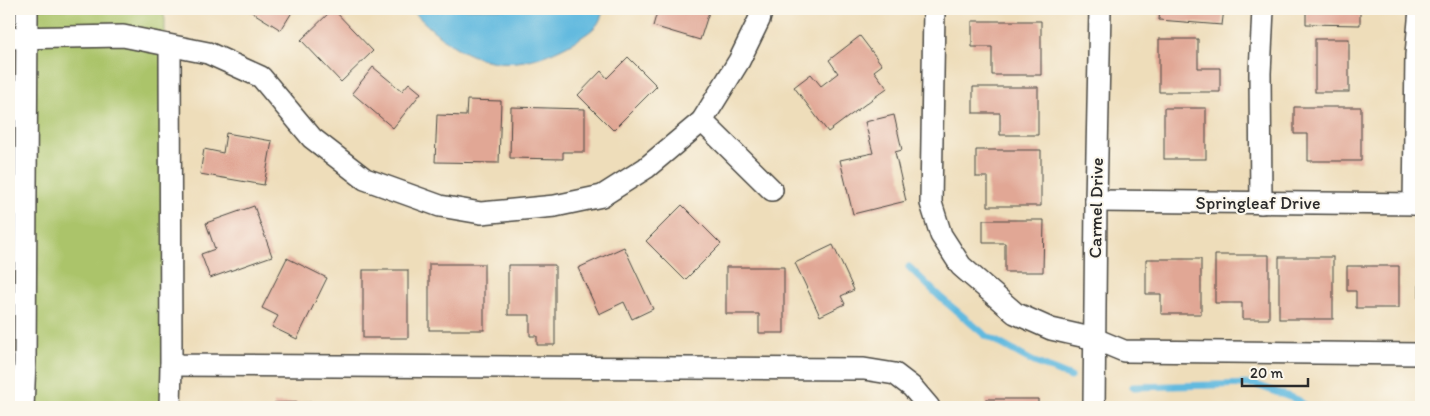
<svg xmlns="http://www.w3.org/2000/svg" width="1430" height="416" viewBox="0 0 1430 416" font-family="Itim,sans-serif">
  <rect width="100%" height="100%" fill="#fbf7ec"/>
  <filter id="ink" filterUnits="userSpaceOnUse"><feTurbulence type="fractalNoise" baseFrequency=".02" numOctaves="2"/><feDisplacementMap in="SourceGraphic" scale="10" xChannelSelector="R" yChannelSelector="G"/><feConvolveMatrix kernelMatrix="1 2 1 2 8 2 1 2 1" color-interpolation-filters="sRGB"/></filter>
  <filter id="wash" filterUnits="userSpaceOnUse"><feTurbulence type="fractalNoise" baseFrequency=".0096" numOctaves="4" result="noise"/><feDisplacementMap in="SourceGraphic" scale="20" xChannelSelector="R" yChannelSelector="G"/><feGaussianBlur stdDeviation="1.12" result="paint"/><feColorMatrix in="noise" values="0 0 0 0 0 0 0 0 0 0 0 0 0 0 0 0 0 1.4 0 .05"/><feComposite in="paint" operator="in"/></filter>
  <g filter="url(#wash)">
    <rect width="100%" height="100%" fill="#eeddba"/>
    <path fill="#abc46a" stroke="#6b784a" d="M35,9H162L165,19V407H32Z"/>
    <path fill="#62badf" stroke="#467285" d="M411,9H604C602,14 600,22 596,26C590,33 569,45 560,49C498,79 455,56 411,9Z"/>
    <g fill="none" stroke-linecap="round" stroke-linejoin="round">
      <g stroke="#62badf" stroke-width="7">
        <path d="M909,267L941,298L985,335L1032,361L1071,377"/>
        <path d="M1133,387L1254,384L1298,400L1306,407"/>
      </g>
    </g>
    <g id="blocks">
      <g fill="#e1a795">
        <path d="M247,9H294L281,30Z"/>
        <path d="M333,9L373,51L341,82L301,40Z"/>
        <path d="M658,9H710L700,40L653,26Z"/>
        <path d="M1160,9H1224L1222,25L1159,20Z"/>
        <path d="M1306,9H1360V25L1306,24Z"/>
        <path d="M972,21H1041V75H992V47H972Z"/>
        <path d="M860,36L882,65L874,71L887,88L828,132L794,87L811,74L821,86L838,73L829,60Z"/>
        <path d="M1159,39H1198V68H1220V92H1159Z"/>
        <rect x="1315" y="39" width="34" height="53"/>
        <path d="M628,57L657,86L613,130L578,95L601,71L607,78Z"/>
        <path d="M373,67L402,91L409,83L421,93L393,128L352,93Z"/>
        <path d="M973,87H1038V135H1000V113H973Z"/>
        <path d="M467,100L501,101L499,163L435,162L437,115L466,116Z"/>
        <path d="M511,107L585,109V152H563V159L510,158Z"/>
        <path d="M1294,107H1361V161H1308V134H1294Z"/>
        <rect x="1164" y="108" width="42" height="51"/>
        <path d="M894,115L902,150L895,152L906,201L853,214L840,160L873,153L865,122Z"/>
        <rect x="9" y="128" width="3" height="23"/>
        <path d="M226,133L272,141L264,185L200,174L204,149L223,153Z"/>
        <path d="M976,150H1041V206H988V177H976Z"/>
        <path d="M682,205L721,244L685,280L646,241Z"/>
        <path d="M254,206L272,256L210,278L201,254L215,249L206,223Z"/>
        <path d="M983,220H1044L1043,272H1005V243H983Z"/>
        <path d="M833,245L854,290L841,296L845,304L820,316L795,263Z"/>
        <path d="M624,247L653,309L632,319L624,302L599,314L578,268Z"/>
        <path d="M1215,255H1269V319H1242V303H1215Z"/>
        <rect x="1279" y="257" width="54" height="62"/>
        <path d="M287,258L327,278L297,339L272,327L278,316L262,308Z"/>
        <path d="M1146,259H1201V314H1161V294H1146Z"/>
        <rect x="1419" y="261" width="2" height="38"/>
        <rect x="429" y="264" width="55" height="66"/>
        <path d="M508,265H555V345H537V336H530V315H508Z"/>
        <path d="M1347,266H1399V308H1356V291H1347Z"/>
        <path d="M726,267H784V333H759V314H726Z"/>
        <rect x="363" y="270" width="45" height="68"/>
        <rect x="986" y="399" width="52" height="8"/>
        <path d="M327,402L328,407H274V403Z"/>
      </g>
    </g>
  </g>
  <g filter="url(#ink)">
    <use href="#blocks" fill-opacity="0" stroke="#484640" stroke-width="1"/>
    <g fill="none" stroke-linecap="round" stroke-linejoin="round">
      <defs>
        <g id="minor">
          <path d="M934,9L931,203L941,235L961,266L1015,313L1051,329L1095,339L1124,351L1421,354"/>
          <path d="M9,38L123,36L208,53L261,77L312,138L365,179L440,206L481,213L555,206L602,196L646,168L702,121L739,61L759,20L762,9"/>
          <path d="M170,46L171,365L864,369L895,374L912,387L929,407"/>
          <path d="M702,121L772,190"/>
          <path d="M1096,201L1421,204"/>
          <path d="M1261,203L1260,73L1263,9"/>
          <path d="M1414,204L1416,55L1420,9"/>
          <path d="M23,407L25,362L27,9"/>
          <path d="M170,407L171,365"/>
          <path d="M1094,407L1096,201L1100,9"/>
        </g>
      </defs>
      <use href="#minor" stroke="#484640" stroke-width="24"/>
      <use href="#minor" stroke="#fff" stroke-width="21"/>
    </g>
  </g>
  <g text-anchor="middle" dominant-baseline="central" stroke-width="4" stroke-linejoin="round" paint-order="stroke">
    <g font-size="18" fill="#2b2b2b" stroke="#fbf7ec">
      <text x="1258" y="203">Springleaf Drive</text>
      <text transform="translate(1096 208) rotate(-89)">Carmel Drive</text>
    </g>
  </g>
  <rect width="1430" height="416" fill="none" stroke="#fbf7ec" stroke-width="30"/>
  <path d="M1242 378v8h66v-8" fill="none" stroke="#2b2b2b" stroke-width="2.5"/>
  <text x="1250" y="378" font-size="15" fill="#2b2b2b" stroke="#fbf7ec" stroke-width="4" paint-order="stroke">20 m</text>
</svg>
